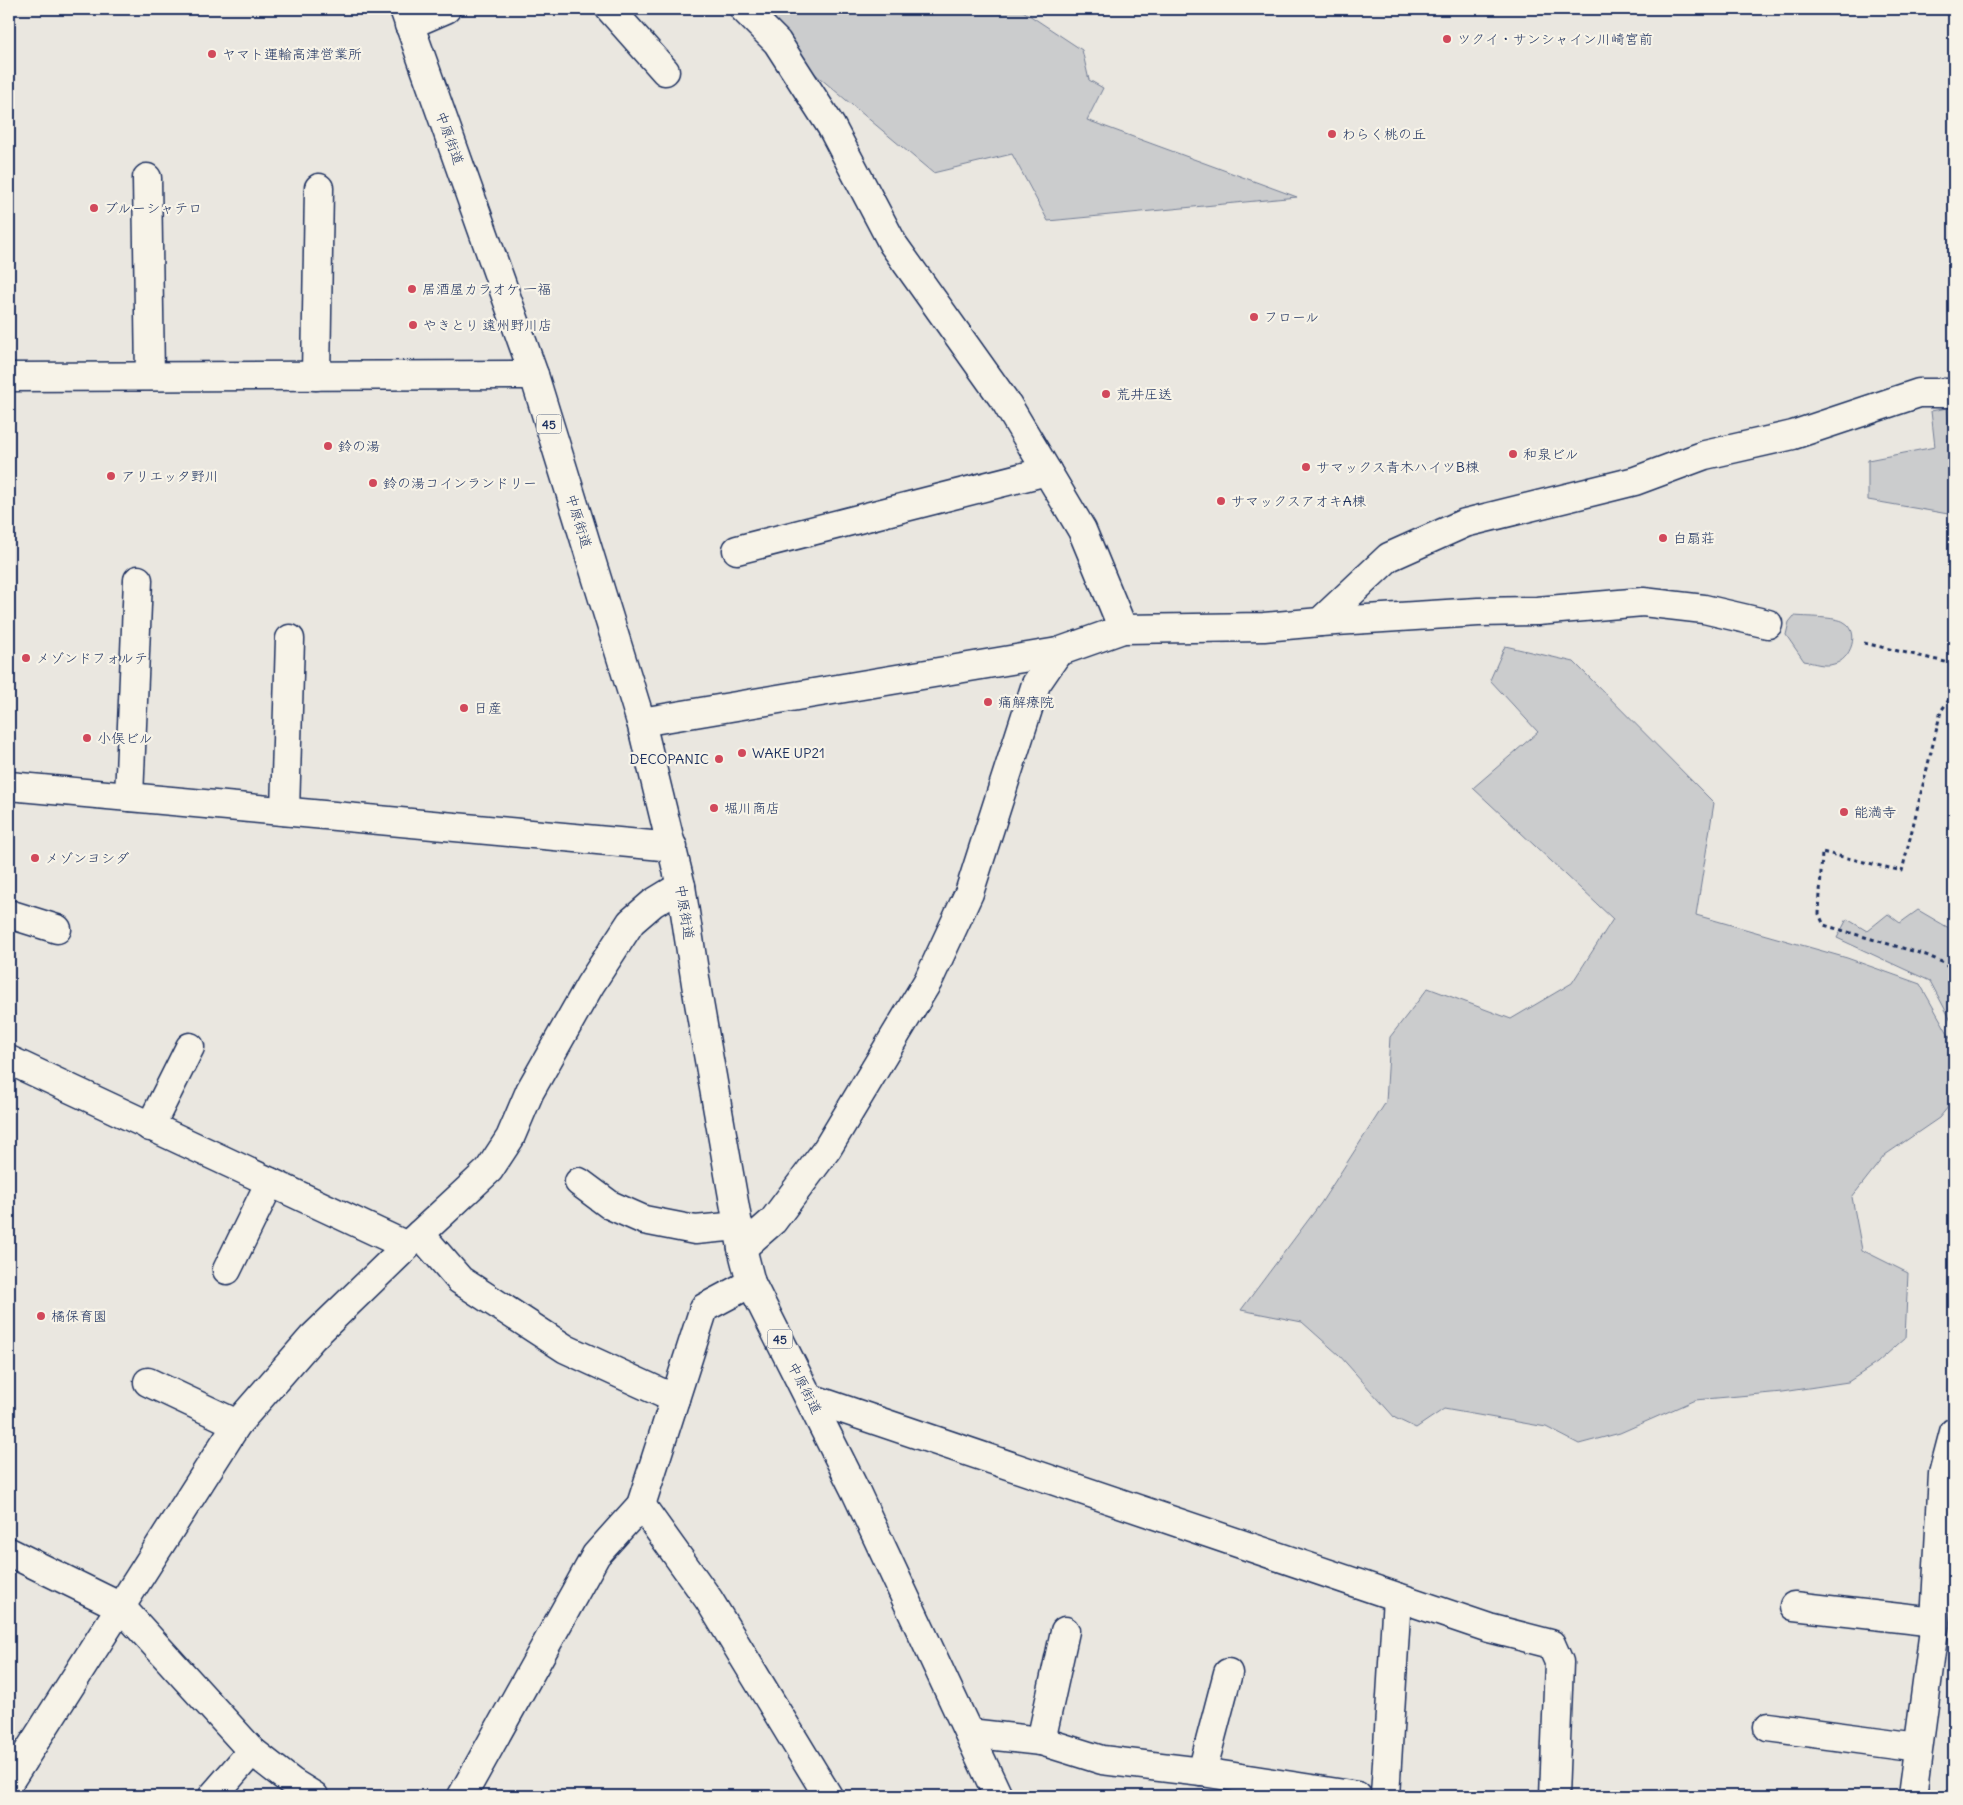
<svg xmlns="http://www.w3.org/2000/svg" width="1963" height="1805" viewBox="0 0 1963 1805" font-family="Delius,'Klee One',sans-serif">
  <rect width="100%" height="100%" fill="#eae7e0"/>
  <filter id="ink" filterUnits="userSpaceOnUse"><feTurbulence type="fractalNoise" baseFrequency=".02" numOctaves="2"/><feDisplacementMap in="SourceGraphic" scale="10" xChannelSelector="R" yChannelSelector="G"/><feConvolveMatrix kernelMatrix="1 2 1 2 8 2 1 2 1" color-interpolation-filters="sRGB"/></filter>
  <g filter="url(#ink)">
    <g fill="#cbcccd" stroke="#737e96">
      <path d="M752,9H1020L1082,50L1089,80L1103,88L1087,120L1297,197L1048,221L1012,154L933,173L814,73Z"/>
      <path d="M1947,408L1954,466V515L1868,500V460L1935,447L1931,411Z"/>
      <path d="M1794,616C1805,617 1837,617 1844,622C1861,631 1851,660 1834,664C1824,667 1814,663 1804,661L1786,635L1789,622Z"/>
      <path d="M1505,646L1574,662L1714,803L1696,915L1847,958L1920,984L1954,1044V1100L1939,1118L1885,1155L1852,1197L1862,1250L1908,1273L1905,1338L1877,1363L1848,1382L1782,1392L1695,1400L1620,1433L1579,1444L1546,1427L1444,1409L1416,1428L1395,1418L1339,1355L1302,1322L1241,1310L1321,1203L1386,1102L1390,1037L1428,988L1511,1019L1572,983L1613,919L1473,788L1538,732L1490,680Z"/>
      <path d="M1918,910L1954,931V1026L1930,981L1837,938L1847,919L1867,931L1888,914L1900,923Z"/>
    </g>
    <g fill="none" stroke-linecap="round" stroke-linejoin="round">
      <defs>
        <g id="minor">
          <path d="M610,9L665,71"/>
          <path d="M744,9L777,42L831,126L893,244L1007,404L1082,530L1123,629"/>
          <path d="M409,25L446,9"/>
          <path d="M147,178L150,376"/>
          <path d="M316,376L319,188"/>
          <path d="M9,377L534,375"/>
          <path d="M737,550L1047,471"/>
          <path d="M1320,622L1478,612L1537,611L1643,602L1704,609L1768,624"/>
          <path d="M641,722L1058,652L1123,629L1264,627L1320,622L1389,557L1465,523L1635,481L1705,455L1793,435L1919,393H1954"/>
          <path d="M9,786L673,847"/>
          <path d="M129,797L138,580"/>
          <path d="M285,811L290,639"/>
          <path d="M9,914L57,929"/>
          <path d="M9,1060L407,1246"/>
          <path d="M150,1127L190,1047"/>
          <path d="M579,1182L610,1205L644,1220L695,1230L739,1226"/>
          <path d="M420,1234L460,1280L566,1349L675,1399"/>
          <path d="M742,1248L773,1221L827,1149L928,981L969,893L1036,684L1058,652"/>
          <path d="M227,1270L270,1182"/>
          <path d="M148,1382L237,1424"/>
          <path d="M810,1398L1489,1628L1551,1644L1559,1662L1554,1796"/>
          <path d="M641,1505L709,1600L828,1796"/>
          <path d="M9,1552L121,1607L252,1751L293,1783L314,1796"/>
          <path d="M1794,1606L1935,1622"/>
          <path d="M1768,1727L1918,1747"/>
          <path d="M969,1733L1041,1741L1102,1760L1202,1772L1357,1796"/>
          <path d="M1041,1741L1065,1631"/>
          <path d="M1202,1772L1228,1673"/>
          <path d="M9,1782L237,1424L312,1338L407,1246L489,1170L510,1138L530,1091L590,985L631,922L653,903L681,886"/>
          <path d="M213,1796L252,1751"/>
          <path d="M462,1796L596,1555L641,1505L704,1308L751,1283"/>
          <path d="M1385,1796L1397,1597"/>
          <path d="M1912,1796L1935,1622L1943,1474L1954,1432"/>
        </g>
        <path id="major" d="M404,9L534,375L641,722L681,886L698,997L742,1248L751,1283L856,1492L998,1796"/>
      </defs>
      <use href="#minor" stroke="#1b2f5e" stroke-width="31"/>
      <use href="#major" stroke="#1b2f5e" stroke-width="31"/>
      <g stroke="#1b2f5e" stroke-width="3" stroke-dasharray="4 4" stroke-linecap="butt">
        <path d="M1864,643L1954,664"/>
        <path d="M1954,693L1941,711L1902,871L1822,852L1819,914L1824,925L1926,955L1944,963L1954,973"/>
      </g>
      <use href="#minor" stroke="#f7f3e8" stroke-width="28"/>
      <use href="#major" stroke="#f7f3e8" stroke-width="28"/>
    </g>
  </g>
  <g fill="#d1495b" stroke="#f7f3e8" stroke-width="2">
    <circle cx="1447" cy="39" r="5"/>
    <circle cx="212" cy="54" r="5"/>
    <circle cx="1332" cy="134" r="5"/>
    <circle cx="94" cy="208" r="5"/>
    <circle cx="412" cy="289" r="5"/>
    <circle cx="1254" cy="317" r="5"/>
    <circle cx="413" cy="325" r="5"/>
    <circle cx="1106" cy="394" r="5"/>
    <circle cx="328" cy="446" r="5"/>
    <circle cx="1513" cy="454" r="5"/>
    <circle cx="1306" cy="467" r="5"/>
    <circle cx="111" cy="476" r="5"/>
    <circle cx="373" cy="483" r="5"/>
    <circle cx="1221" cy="501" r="5"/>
    <circle cx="1663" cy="538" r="5"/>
    <circle cx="26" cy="658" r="5"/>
    <circle cx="988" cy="702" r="5"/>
    <circle cx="464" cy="708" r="5"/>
    <circle cx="87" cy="738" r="5"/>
    <circle cx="742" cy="753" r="5"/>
    <circle cx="719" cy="759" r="5"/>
    <circle cx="714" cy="808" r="5"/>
    <circle cx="1844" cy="812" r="5"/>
    <circle cx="35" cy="858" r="5"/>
    <circle cx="41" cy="1316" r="5"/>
  </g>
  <g text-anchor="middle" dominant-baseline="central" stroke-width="4.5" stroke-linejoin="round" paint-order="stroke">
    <g fill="#f7f3e8" stroke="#5d6a87" stroke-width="1">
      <rect x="536.5" y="414.5" width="25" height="19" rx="4"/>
      <rect x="767.5" y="1329.5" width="25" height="19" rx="4"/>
    </g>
    <g font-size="12" font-weight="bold" fill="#1b2f5e">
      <text x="549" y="424">45</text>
      <text x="780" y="1339">45</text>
    </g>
    <g font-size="14" fill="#1b2f5e" stroke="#f7f3e8" text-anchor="start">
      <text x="1457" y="39">ツクイ・サンシャイン川崎宮前</text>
      <text x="222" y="54">ヤマト運輸高津営業所</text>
      <text x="1342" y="134">わらく桃の丘</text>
      <text x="104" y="208">ブルーシャテロ</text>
      <text x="422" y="289">居酒屋カラオケ 一福</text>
      <text x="1264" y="317">フロール</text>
      <text x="423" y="325">やきとり 遠州野川店</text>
      <text x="1116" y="394">荒井圧送</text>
      <text x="338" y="446">鈴の湯</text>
      <text x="1523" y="454">和泉ビル</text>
      <text x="1316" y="467">サマックス青木ハイツB棟</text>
      <text x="121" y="476">アリエッタ野川</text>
      <text x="383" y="483">鈴の湯コインランドリー</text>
      <text x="1231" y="501">サマックスアオキA棟</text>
      <text x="1673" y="538">白扇荘</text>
      <text x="36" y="658">メゾンドフォルテ</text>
      <text x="998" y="702">痛解療院</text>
      <text x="474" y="708">日産</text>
      <text x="97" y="738">小俣ビル</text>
      <text x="752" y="753">WAKE UP21</text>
      <text x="709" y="759" text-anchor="end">DECOPANIC</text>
      <text x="724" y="808">堀川商店</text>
      <text x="1854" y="812">能満寺</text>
      <text x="45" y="858">メゾンヨシダ</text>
      <text x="51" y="1316">橘保育園</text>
    </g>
    <g font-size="14" fill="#1b2f5e" stroke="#f7f3e8">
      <text transform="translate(450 138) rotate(70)">中原街道</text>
      <text transform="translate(579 521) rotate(73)">中原街道</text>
      <text transform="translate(685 912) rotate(81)">中原街道</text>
      <text transform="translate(805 1388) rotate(63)">中原街道</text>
    </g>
  </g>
  <rect width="1963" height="1805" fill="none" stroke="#f7f3e8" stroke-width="30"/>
  <rect x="15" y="15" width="1933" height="1775" fill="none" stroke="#1b2f5e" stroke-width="2" filter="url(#ink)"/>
</svg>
